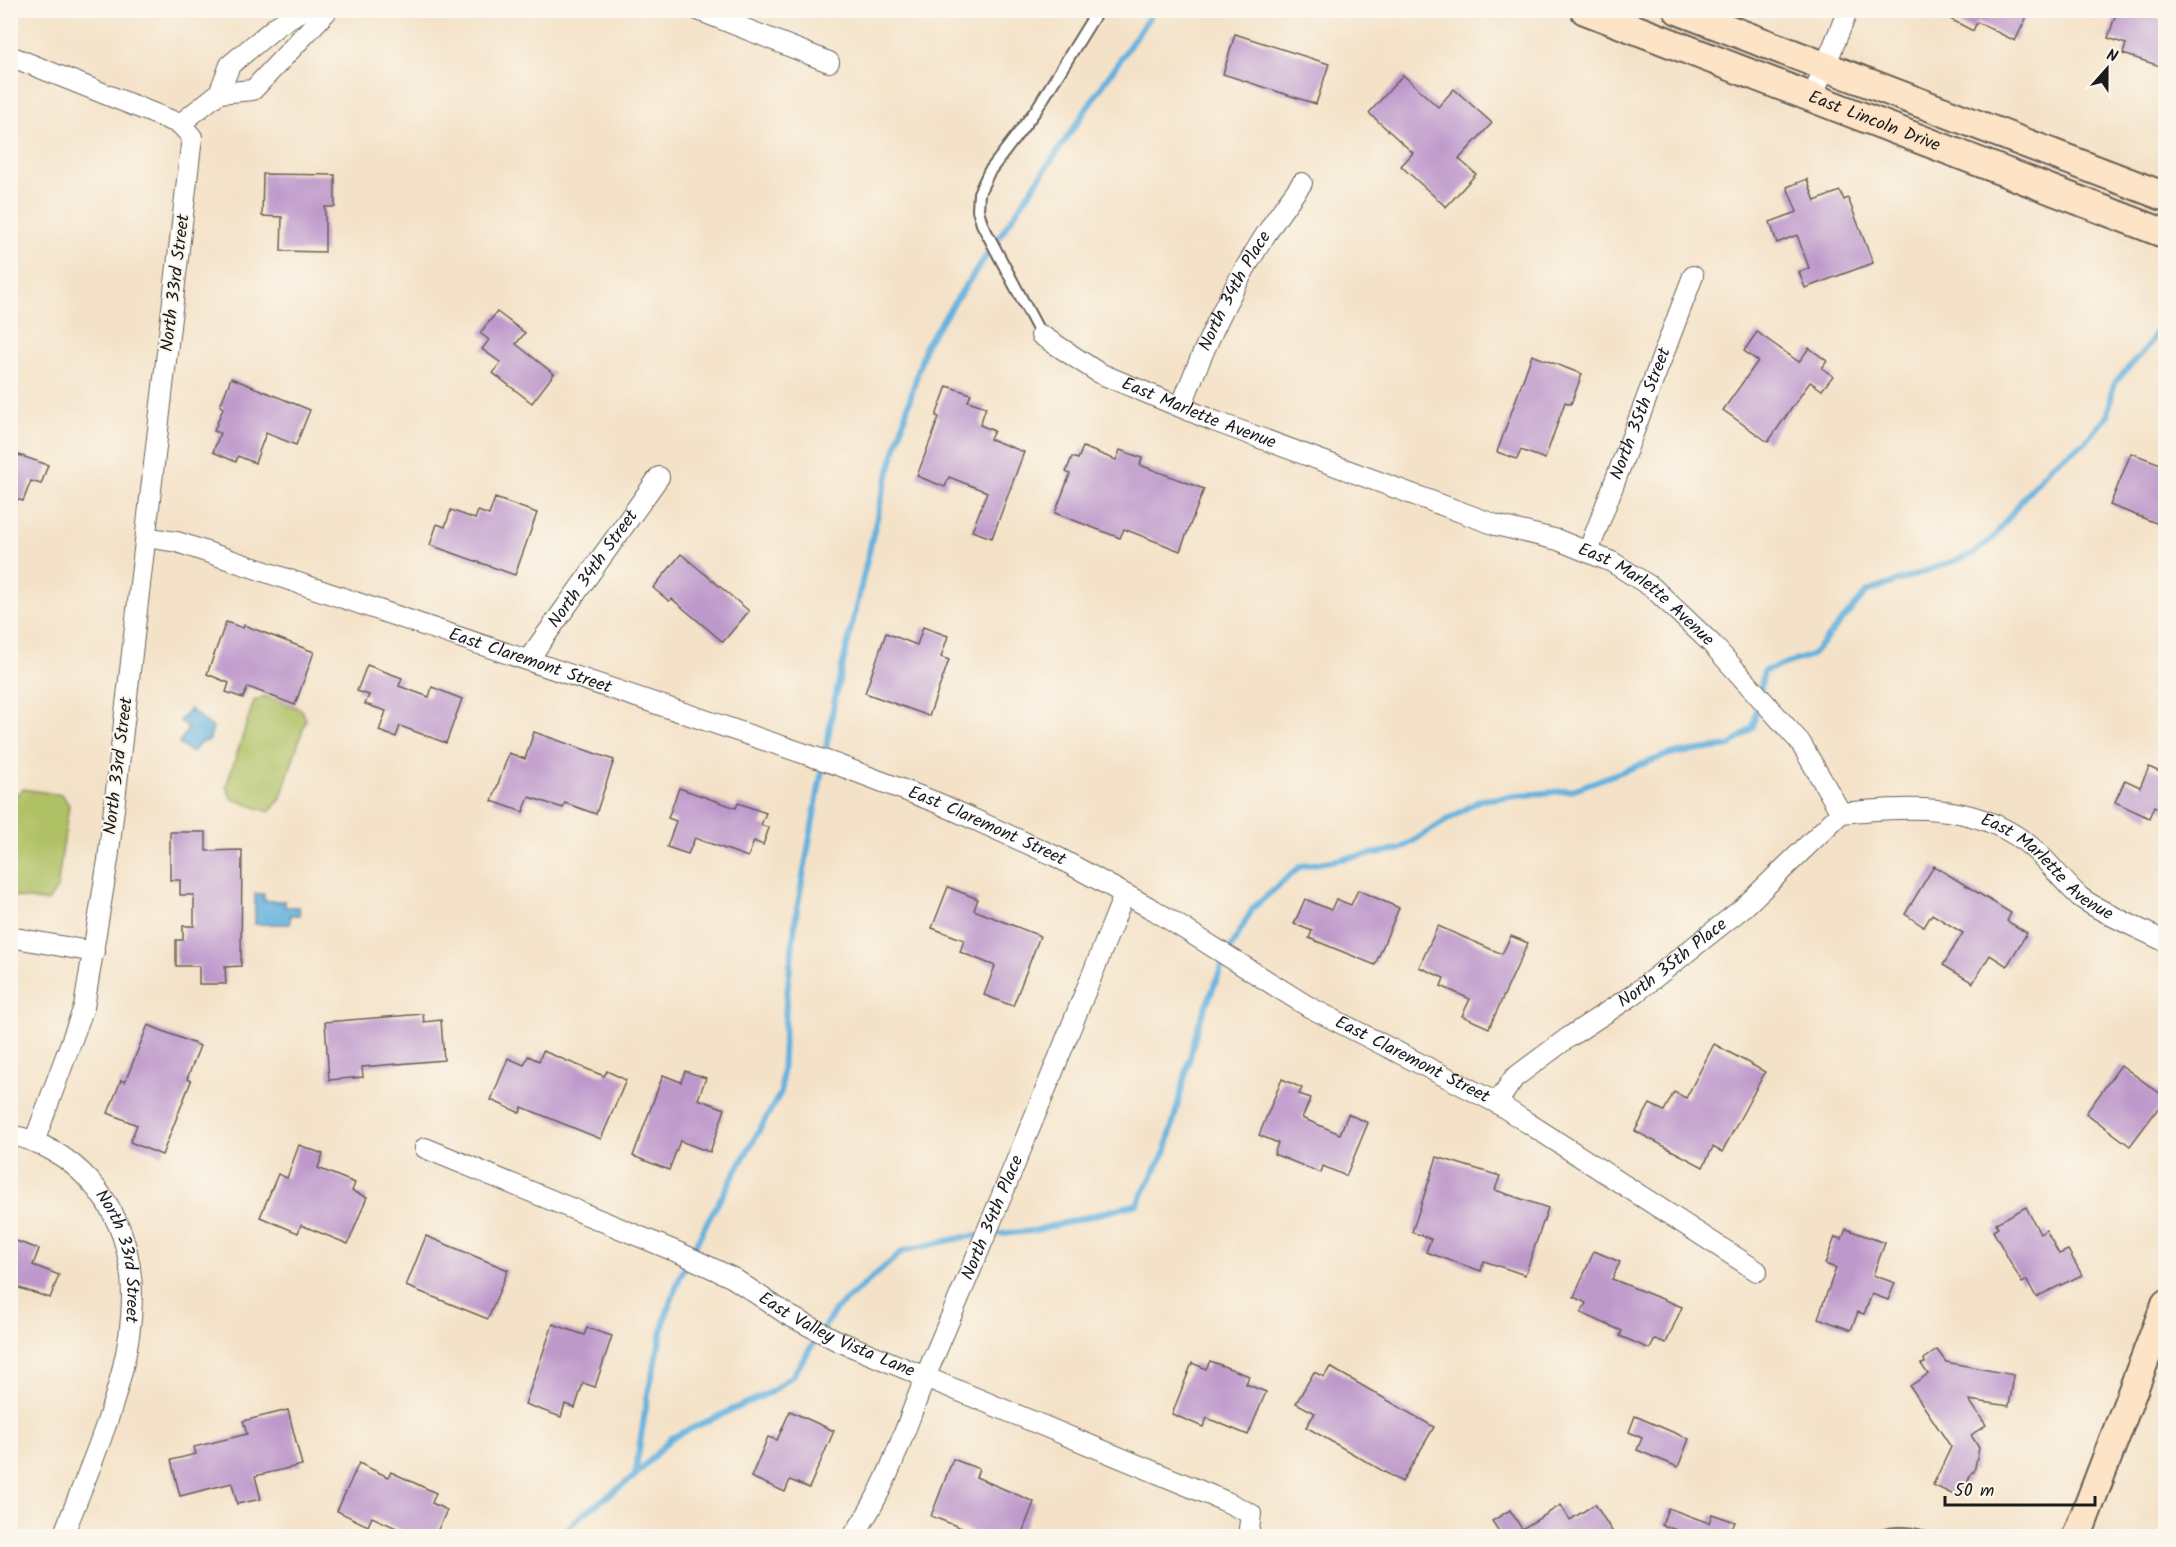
<svg xmlns="http://www.w3.org/2000/svg" width="2176" height="1547" viewBox="0 0 2176 1547" font-family="Kalam,sans-serif">
  <rect width="100%" height="100%" fill="#fbf7ec"/>
  <filter id="ink" filterUnits="userSpaceOnUse"><feTurbulence type="fractalNoise" baseFrequency=".0167" numOctaves="2"/><feDisplacementMap in="SourceGraphic" scale="12" xChannelSelector="R" yChannelSelector="G"/><feConvolveMatrix kernelMatrix="1 2 1 2 8 2 1 2 1" color-interpolation-filters="sRGB"/></filter>
  <filter id="wash" filterUnits="userSpaceOnUse"><feTurbulence type="fractalNoise" baseFrequency=".008" numOctaves="4" result="noise"/><feDisplacementMap in="SourceGraphic" scale="24" xChannelSelector="R" yChannelSelector="G"/><feGaussianBlur stdDeviation="1.35" result="paint"/><feColorMatrix in="noise" values="0 0 0 0 0 0 0 0 0 0 0 0 0 0 0 0 0 1.4 0 .05"/><feComposite in="paint" operator="in"/></filter>
  <g filter="url(#wash)">
    <rect width="100%" height="100%" fill="#f4e2c8"/>
    <g fill="#b0c165" stroke="#666e40" stroke-width="1.5">
      <path d="M264,696L301,709L306,719L280,800L269,812L232,799L226,787L254,701Z"/>
      <path d="M23,789L62,795L69,805L57,888L48,902L11,896L10,820L14,796Z"/>
    </g>
    <g fill="#63b1dd" stroke="#40667c" stroke-width="1.5">
      <path d="M190,709L213,728L209,741L201,742L192,753L179,744L188,728L179,721Z"/>
      <path d="M255,894H264V901H285V907H299L300,915H290V924H255Z"/>
    </g>
    <g fill="none" stroke-linecap="round" stroke-linejoin="round">
      <g stroke="#63b1dd" stroke-width="6">
        <path d="M1760,692L1764,671L1812,655L1867,592L1973,554L1993,538L2028,492L2053,464L2085,442L2108,415L2114,383L2147,348L2160,326L2166,310"/>
        <path d="M635,1476L647,1398L665,1318L679,1279L706,1224L781,1092L786,1002L796,915L835,698L882,496L926,344L1154,10"/>
        <path d="M560,1536L579,1517L635,1476L671,1438L773,1391L793,1375L836,1309L903,1251L965,1237L1033,1231L1137,1204L1166,1150L1198,1026L1226,956L1253,908L1301,866L1400,849L1480,800L1572,790L1670,754L1730,746L1753,727L1758,702"/>
      </g>
    </g>
    <g id="blocks">
      <g fill="#bd98cb">
        <path d="M1933,10H2030L2015,41L1977,22L1973,31Z"/>
        <path d="M2117,10H2146L2145,14L2166,21V68L2123,54L2126,44L2108,38Z"/>
        <path d="M1235,34L1329,64L1316,104L1223,74Z"/>
        <path d="M1403,75L1438,107L1454,89L1492,123L1459,159L1476,174L1446,207L1401,166L1413,153L1369,113Z"/>
        <path d="M263,174L335,175V207H325V252L281,251L282,217L262,216Z"/>
        <path d="M1807,179L1815,201L1840,191L1844,200L1848,198L1873,263L1805,288L1799,272L1809,268L1797,235L1777,243L1770,222L1797,212L1787,187Z"/>
        <path d="M497,312L525,333L516,344L554,374L532,403L493,373L501,363L482,349L489,340L480,333Z"/>
        <path d="M1757,332L1799,362L1809,348L1827,361L1822,368L1833,376L1822,390L1810,382L1768,442L1723,410L1758,361L1744,351Z"/>
        <path d="M1532,355L1582,374L1571,404L1565,402L1545,459L1521,450L1517,459L1497,452Z"/>
        <path d="M231,378L310,410L296,445L266,433L255,463L238,456L236,462L213,452L220,433L214,431L223,408L220,406Z"/>
        <path d="M947,386L971,394L968,401L986,407L980,425L994,431L990,439L1024,452L992,538L972,531L987,492L949,477L945,487L917,476L939,417L936,416Z"/>
        <path d="M1083,447L1116,460L1120,450L1142,458L1140,465L1204,489L1180,551L1124,529L1120,538L1055,513L1070,474L1066,472L1072,457L1078,459Z"/>
        <path d="M10,452L48,465L41,484L31,481L23,501L10,497Z"/>
        <path d="M2131,453L2166,466V527L2110,505Z"/>
        <path d="M495,498L537,513L515,575L430,545L437,524L445,527L451,510L475,519L478,511L489,515Z"/>
        <path d="M681,554L749,611L723,642L672,599L669,601L653,588Z"/>
        <path d="M226,622L243,628L244,625L314,652L295,705L248,687L243,698L226,692L229,683L207,674Z"/>
        <path d="M923,627L948,636L941,657L949,660L929,716L865,693L886,633L917,645Z"/>
        <path d="M367,665L402,678L399,686L429,697L432,687L462,699L446,743L400,726L396,737L379,731L386,711L365,704L369,695L357,691Z"/>
        <path d="M534,732L614,760L596,814L565,803L563,808L529,797L523,812L492,801L509,753L525,759Z"/>
        <path d="M2149,767L2166,775V812L2154,806L2149,818L2115,802L2125,780L2140,787Z"/>
        <path d="M679,788L736,808L738,803L766,813L761,825L769,828L763,845L754,841L748,857L695,838L688,854L667,847L676,821L668,818Z"/>
        <path d="M170,832H206V851L242,850L241,966L225,967L226,984H199V966H176V940H183V926H194V895H180V880H170Z"/>
        <path d="M1934,866L2011,913L2007,921L2027,933L2007,966L1990,955L1973,983L1943,965L1963,933L1932,914L1924,927L1905,914Z"/>
        <path d="M948,887L978,899L974,910L1040,936L1013,1006L984,995L995,966L960,952L964,940L932,928Z"/>
        <path d="M1358,890L1399,908L1375,965L1309,938L1312,931L1294,924L1305,899L1331,910L1336,899L1351,905Z"/>
        <path d="M1438,926L1502,954L1511,936L1528,943L1489,1028L1462,1016L1470,999L1441,986L1444,978L1419,967Z"/>
        <path d="M423,1014L424,1022L441,1020L444,1060L362,1067L363,1077L329,1080L325,1022Z"/>
        <path d="M148,1025L200,1046L187,1079L191,1081L162,1155L130,1142L137,1125L108,1113L121,1080L125,1082Z"/>
        <path d="M1714,1044L1765,1072L1722,1152L1713,1147L1703,1167L1635,1131L1650,1104L1664,1111L1674,1092L1686,1098Z"/>
        <path d="M543,1051L604,1076L607,1071L626,1080L601,1139L522,1107L520,1113L491,1100L508,1058L524,1065L528,1056L539,1061Z"/>
        <path d="M2121,1065L2166,1098L2130,1146L2086,1113Z"/>
        <path d="M685,1071L706,1078L698,1099L725,1109L710,1152L680,1141L669,1170L633,1156L663,1075L681,1082Z"/>
        <path d="M1282,1079L1302,1088L1299,1094L1311,1098L1302,1118L1340,1134L1348,1114L1368,1123L1346,1176L1323,1166L1321,1173L1274,1154L1278,1143L1259,1135Z"/>
        <path d="M299,1145L323,1154L318,1168L355,1183L352,1191L367,1197L348,1244L301,1225L298,1233L260,1217L278,1174L287,1178Z"/>
        <path d="M1437,1157L1500,1176L1495,1190L1548,1208L1525,1275L1484,1261L1481,1271L1426,1252L1431,1239L1412,1232Z"/>
        <path d="M2026,1207L2040,1234L2046,1230L2059,1254L2068,1250L2082,1275L2036,1297L2027,1280L2022,1283L1993,1231L1998,1228L1996,1223Z"/>
        <path d="M1846,1229L1885,1243L1873,1275L1895,1283L1888,1300L1872,1294L1864,1314L1858,1312L1851,1330L1818,1318L1836,1268L1825,1264L1835,1237L1842,1239Z"/>
        <path d="M426,1236L508,1270L488,1319L406,1286Z"/>
        <path d="M10,1239L39,1249L33,1265L59,1275L50,1298L10,1285Z"/>
        <path d="M1594,1251L1620,1262L1612,1279L1682,1307L1666,1343L1655,1339L1650,1349L1620,1336L1622,1331L1581,1313L1586,1303L1574,1297Z"/>
        <path d="M553,1324L584,1335L587,1328L612,1336L595,1387L583,1383L575,1408L565,1404L561,1417L525,1404Z"/>
        <path d="M1937,1350L1946,1362L2014,1375L2009,1406L1969,1400L1986,1425L1971,1435L1979,1448L1974,1472H1972L1960,1498L1933,1485L1951,1447L1910,1386L1928,1374L1921,1364L1925,1363L1924,1359Z"/>
        <path d="M1210,1361L1249,1376L1246,1384L1266,1392L1248,1435L1207,1418L1203,1427L1172,1414L1192,1363L1206,1369Z"/>
        <path d="M1330,1367L1434,1427L1402,1482L1306,1427L1315,1413L1296,1403L1314,1372L1324,1377Z"/>
        <path d="M288,1410L302,1465L255,1476L261,1499L237,1504L232,1483L180,1496L171,1460L196,1454L194,1447L247,1434L243,1421Z"/>
        <path d="M790,1411L834,1431L809,1488L790,1480L785,1492L751,1477L768,1437L777,1440Z"/>
        <path d="M1635,1416L1689,1439L1678,1467L1637,1450L1642,1438L1629,1432Z"/>
        <path d="M953,1459L979,1469L976,1477L1034,1502L1021,1536H982L931,1516Z"/>
        <path d="M359,1463L388,1477L391,1472L436,1493L432,1503L447,1510L435,1536H414L372,1517L368,1526L337,1511Z"/>
        <path d="M1595,1504L1615,1536H1502L1492,1521L1510,1510L1522,1529L1561,1505L1570,1520Z"/>
        <path d="M1668,1508L1709,1523L1712,1514L1735,1522L1731,1531L1741,1536H1693L1662,1525Z"/>
      </g>
    </g>
  </g>
  <g filter="url(#ink)">
    <use href="#blocks" fill-opacity="0" stroke="#686158" stroke-width="1.5"/>
    <g fill="none" stroke-linecap="round" stroke-linejoin="round">
      <defs>
        <g id="lane">
          <path d="M1041,335L982,224L978,210L979,193L989,172L1036,110L1098,10"/>
          <path d="M1881,1536C1893,1532 1909,1532 1921,1536"/>
        </g>
        <g id="street">
          <path d="M698,10L829,62"/>
          <path d="M10,56L180,124L192,137L108,860L84,1007L34,1142"/>
          <path d="M219,93L253,90L328,10"/>
          <path d="M1812,98L1848,10"/>
          <path d="M180,124L219,93L230,65L277,26L302,10"/>
          <path id="s1" d="M1041,335L1099,373L1214,421L1496,525L1558,540L1612,562L1653,588L1712,644L1800,742L1841,813C1906,807 1970,801 2025,842C2046,857 2061,880 2080,897C2099,912 2143,930 2166,942"/>
          <path id="s2" d="M1181,407C1213,323 1247,255 1302,183"/>
          <path id="s3" d="M146,537L177,542L838,765L938,803L1057,857L1154,910L1309,1007L1497,1103L1757,1271"/>
          <path id="s4" d="M1588,552L1693,276"/>
          <path id="s5" d="M528,660L659,477"/>
          <path d="M10,937L94,952"/>
          <path id="s6" d="M1497,1103L1514,1078L1569,1037L1633,995L1744,907L1841,813"/>
          <path id="s7" d="M10,1135C40,1140 69,1158 89,1180C181,1279 103,1431 63,1536"/>
          <path id="s8" d="M425,1148L682,1254L733,1278L788,1315L836,1340L1227,1502L1251,1514L1248,1536"/>
          <path id="s9" d="M853,1536C892,1482 908,1415 935,1354C1000,1202 1063,1049 1124,895"/>
        </g>
        <g id="secondary">
          <path id="s10" d="M1585,10L2166,234"/>
          <path d="M1678,10L2166,197"/>
          <path d="M2077,1536L2166,1304"/>
        </g>
      </defs>
      <use href="#lane" stroke="#686158" stroke-width="14"/>
      <use href="#street" stroke="#686158" stroke-width="22"/>
      <use href="#secondary" stroke="#686158" stroke-width="32"/>
      <use href="#lane" stroke="#fff" stroke-width="10"/>
      <use href="#street" stroke="#fff" stroke-width="20"/>
      <use href="#secondary" stroke="#fee4c6" stroke-width="28"/>
    </g>
  </g>
  <g text-anchor="middle" dominant-baseline="central" stroke-width="4.5" stroke-linejoin="round" paint-order="stroke">
    <g font-size="18" fill="#1c1c1c" stroke="#fbf7ec">
      <text stroke="none"><textPath href="#s10" startOffset="310">East Lincoln Drive</textPath></text>
      <text transform="translate(176 283) rotate(-83)">North 33rd Street</text>
      <text stroke="none"><textPath href="#s2" startOffset="128">North 34th Place</textPath></text>
      <text stroke="none"><textPath href="#s1" startOffset="177">East Marlette Avenue</textPath></text>
      <text stroke="none"><textPath href="#s4" startOffset="148">North 35th Street</textPath></text>
      <text stroke="none"><textPath href="#s5" startOffset="112">North 34th Street</textPath></text>
      <text stroke="none"><textPath href="#s1" startOffset="663">East Marlette Avenue</textPath></text>
      <text stroke="none"><textPath href="#s3" startOffset="404">East Claremont Street</textPath></text>
      <text transform="translate(119 766) rotate(-83)">North 33rd Street</text>
      <text stroke="none"><textPath href="#s3" startOffset="890">East Claremont Street</textPath></text>
      <text stroke="none"><textPath href="#s1" startOffset="1184">East Marlette Avenue</textPath></text>
      <text stroke="none"><textPath href="#s6" startOffset="226">North 35th Place</textPath></text>
      <text stroke="none"><textPath href="#s3" startOffset="1376">East Claremont Street</textPath></text>
      <text stroke="none"><textPath href="#s9" startOffset="348">North 34th Place</textPath></text>
      <text stroke="none"><textPath href="#s7" startOffset="177">North 33rd Street</textPath></text>
      <text stroke="none"><textPath href="#s8" startOffset="453">East Valley Vista Lane</textPath></text>
    </g>
  </g>
  <rect width="2176" height="1547" fill="none" stroke="#fbf7ec" stroke-width="36"/>
  <g transform="translate(2107 69) rotate(21)" stroke="#fbf7ec" stroke-width="4.5" paint-order="stroke">
  <path d="M0-4.5L10 22L0 15L-10 22Z" fill="#1c1c1c"/>
  <text y="-9" font-size="16" font-weight="bold" text-anchor="middle" fill="#1c1c1c">N</text>
  </g>
  <path d="M1945 1496v9h150v-9" fill="none" stroke="#1c1c1c" stroke-width="3"/>
  <text x="1954" y="1496" font-size="18" fill="#1c1c1c" stroke="#fbf7ec" stroke-width="4.5" paint-order="stroke">50 m</text>
</svg>
